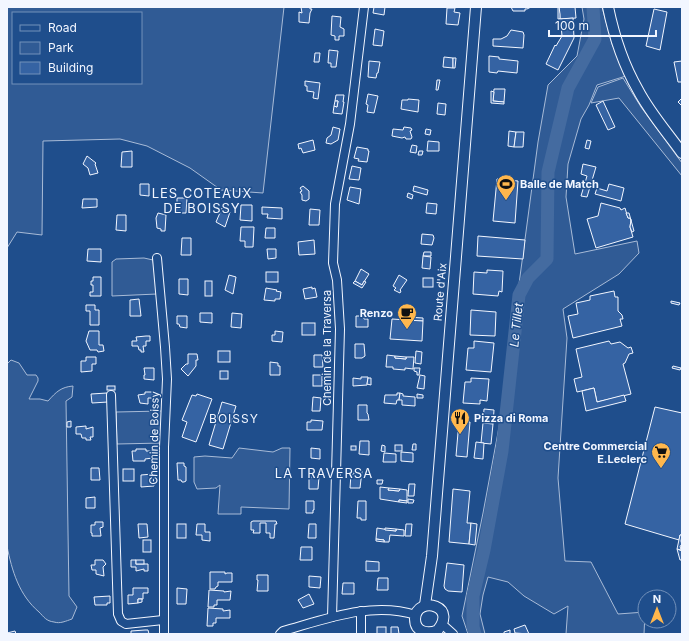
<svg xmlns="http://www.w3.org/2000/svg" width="689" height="641" viewBox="0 0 689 641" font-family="Inter,sans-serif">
  <rect width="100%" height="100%" fill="#1f4e8c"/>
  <g fill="#305b95" stroke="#a8bbd7" fill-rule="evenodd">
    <path d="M7,7H284L263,193L221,190L190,168L147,146L120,139L43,141L42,235L17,232L7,248ZM13,13H141V83H13Z"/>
    <path d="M582,7H602L612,44L626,76L597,85L589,105L581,119L568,164L566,197L575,254L637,241L639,253L619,274L563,309L567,338L558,478L565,561L591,562L618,614L645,612L644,634H566L568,606L554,614L524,596L508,582L488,577L483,595L480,614L485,634H468L462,616L483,513L502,411L538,142L548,85L577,56L584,19Z"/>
    <path d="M623,78L641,107L682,163V176L619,98L591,103L598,87Z"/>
    <path d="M144,258L153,260L157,294L112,296V262L116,259Z"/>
    <path d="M11,360L19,363L27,375H36L38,378V381L29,399H40L48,401C56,392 61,387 73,386L72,397L66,401L69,596L77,607L72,619C66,621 60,624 54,622C46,621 44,617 39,612C19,595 12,571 7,546V364Z"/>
    <path d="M162,411L163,443L117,444L116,412Z"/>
    <path d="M239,448L273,452L282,448H290L289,509L241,507V514H218L220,485L216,488L197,489L194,482V457L205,456L232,458Z"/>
  </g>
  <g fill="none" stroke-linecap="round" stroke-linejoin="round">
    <path stroke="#446ba0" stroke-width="13" d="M475,634L473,627V596L484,550L502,451L519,295L528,278L547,259L548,172L568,88L595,39L593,7"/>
  </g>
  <g fill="#3563a3" stroke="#f2f6ff">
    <path d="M301,7H310V9H312L310,13L309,23L299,22V12L302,13Z"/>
    <path d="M374,7H385L384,15L373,13Z"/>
    <path d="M511,7H531L527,9H525V11H513Z"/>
    <path d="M559,7H575L576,18L560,19Z"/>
    <path d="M559,7L560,14V19H558V8Z"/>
    <path d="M447,8H455L454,12L460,13L458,25L446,24Z"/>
    <path d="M654,9L667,12L660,50L646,46Z"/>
    <path d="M332,16L341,17L340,27L344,29V36H339V40H335V36L331,35Z"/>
    <path d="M573,18L574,38L558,70L546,64L555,45L556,46L562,36L561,25H559V19Z"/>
    <path d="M375,29L384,31L382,46L373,45Z"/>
    <path d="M511,30L523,32L524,35L523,48L493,46V39H501L507,36Z"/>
    <path d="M329,50L338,51L336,67H331V63H328Z"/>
    <path d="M315,53H320L319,62H314Z"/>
    <path d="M489,56L499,57V59L518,61L517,73L498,71L497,73L489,72Z"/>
    <path d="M444,57L453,58V68L443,67Z"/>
    <path d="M453,58H456L455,68H453Z"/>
    <path d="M369,61L380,62L378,73H377L376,78L368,77Z"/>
    <path d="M682,61V82H678L674,62Z"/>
    <path d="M437,80H440L438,90H436Z"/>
    <path d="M305,81L320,83L318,99L313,98L314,92L307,91V86H305Z"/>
    <path d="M494,89H505L504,102L493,101Z"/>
    <path d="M491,91L494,92L493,101L504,102V104L491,103Z"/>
    <path d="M368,94L378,96L374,113L367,112L368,105L366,104Z"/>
    <path d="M336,95H344L343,102H344L342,114L333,113L334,106L337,107L338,101H335Z"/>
    <path d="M682,98V106L678,102Z"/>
    <path d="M408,99L419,100L418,112L401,109L402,100H408Z"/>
    <path d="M335,101H338L337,107L334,106Z"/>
    <path d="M603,101L615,127L608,130L596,105Z"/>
    <path d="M438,103L446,104L445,115L437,114Z"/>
    <path d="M333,127L340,129L338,140L331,144L326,143L327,138L331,135Z"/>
    <path d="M404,127L411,128L412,130L410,131L412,137L411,139H406L405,137L402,138L392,136L393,129L403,130Z"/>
    <path d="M426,129L431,130L430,135L425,134Z"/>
    <path d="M509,131L516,132L514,147L508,146Z"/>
    <path d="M516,132H524L523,147H514Z"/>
    <path d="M313,140L315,150L303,153L301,148L299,149L298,144Z"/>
    <path d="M587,140L591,141L589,149L585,148Z"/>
    <path d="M428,141L439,142V151H427Z"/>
    <path d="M412,145L417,146L416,153L410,152Z"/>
    <path d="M357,147L368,149V151H369L367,162L358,161L359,159L354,158Z"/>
    <path d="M132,151V167H121L122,152Z"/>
    <path d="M419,151H423L422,155H418Z"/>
    <path d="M87,156L96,163L95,164L98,173L90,175L88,168L83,164Z"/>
    <path d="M583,164L596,167L587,197L581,196L587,176L581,174Z"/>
    <path d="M352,166L361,168L359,180L349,179Z"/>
    <path d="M497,179L518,181L515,223L493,221Z"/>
    <path d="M140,184H149V196L140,195Z"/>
    <path d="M609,184L624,188L621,201L595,194L597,188L607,191Z"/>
    <path d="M303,186L309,191V199L306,201L302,200V195L300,192L302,191L300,188Z"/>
    <path d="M414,186L428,190L427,195L413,191Z"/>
    <path d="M350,187L361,189L359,204L347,200Z"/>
    <path d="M408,193L413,195L412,199L407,197Z"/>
    <path d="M177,198H187L186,213H177Z"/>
    <path d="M83,199H97V207L82,208Z"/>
    <path d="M427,203L437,204L436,214L426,213Z"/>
    <path d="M601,203L620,208L621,210L625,208L628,218H630L631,220L630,227L633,237L596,248L587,219L598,216Z"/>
    <path d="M241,205H252V221L240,220Z"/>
    <path d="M262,207L282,208V219L267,218L268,214H262Z"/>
    <path d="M222,208L230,212L225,227L216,222Z"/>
    <path d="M310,209L320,210L319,225H309Z"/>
    <path d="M158,213L166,215L165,231H161V229L157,228L156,218Z"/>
    <path d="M626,213H629L634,231L632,232L630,227L631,220L630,218H628Z"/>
    <path d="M117,215H126V231L116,230Z"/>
    <path d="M241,227H254L253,247H245V241H240Z"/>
    <path d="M266,228H275V238H265Z"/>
    <path d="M422,234L433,235L434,238L432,245L421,244Z"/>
    <path d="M478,236L525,240L523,259L477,256Z"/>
    <path d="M182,238H191V255H181Z"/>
    <path d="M314,240L315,254L299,255L298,242Z"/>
    <path d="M88,249H101V262L87,261Z"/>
    <path d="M267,249H276V258L268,259Z"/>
    <path d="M424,252H431V256H423Z"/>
    <path d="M423,256L431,257L430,269L422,268Z"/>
    <path d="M361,269L369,274L362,285L355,281Z"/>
    <path d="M487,270L503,271L502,292L499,291L498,296L473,294L474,272L487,273Z"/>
    <rect x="266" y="272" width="12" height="10"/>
    <path d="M229,275L236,277L233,294L225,290Z"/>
    <path d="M399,275L407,280L400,290L401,291L400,293L394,290L396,288L393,286Z"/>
    <path d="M93,277H101V296H90V292H93V285H91V281H93Z"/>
    <rect x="423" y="278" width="10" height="9"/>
    <path d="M179,279H188V295L179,294Z"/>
    <rect x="205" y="281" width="7" height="15"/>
    <path d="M355,281L362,285L364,281L366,282L362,288L353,283Z"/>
    <path d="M312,287V289L315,288L317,297L305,299L303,289Z"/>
    <path d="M266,288L277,290L276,291L281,292L280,299H275V301L264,300Z"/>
    <path d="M614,291L615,297H618V311L622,315L623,319H620L622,326L573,338L568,316L578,314L576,303L590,300V296Z"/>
    <path d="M139,299L141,316H130V300Z"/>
    <path d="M671,301L680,303L679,305L671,303Z"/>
    <path d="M86,305H95V310H99V325H90V311H86Z"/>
    <path d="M471,310L496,312L495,336L470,335Z"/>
    <path d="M200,313H212V323L200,322Z"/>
    <path d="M232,313L242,314L241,328L231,327Z"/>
    <path d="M177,316H187V328L180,327L179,324H177Z"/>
    <path d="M356,316H364V319H368V327H356Z"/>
    <path d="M407,317L423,318V321L407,320Z"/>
    <path d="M392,319L423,321L422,341L390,339Z"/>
    <rect x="302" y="323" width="13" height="12"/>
    <path d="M89,331H99V345H103L104,351L98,352L97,350H90L86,341Z"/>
    <path d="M275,331L283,332L282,342L272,341V335H275Z"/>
    <path d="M146,336H150V341H146V346H143L144,352H141V350H139L138,346H132V341H137L136,337Z"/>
    <path d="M474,341L494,343L491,372L466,370L468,348H474Z"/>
    <path d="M609,341L611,344L620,342L628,348L631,347L633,353L629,354L625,363L623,364L631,394L597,402L594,388L577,392L574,379L582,377L576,349Z"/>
    <path d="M355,344H364L365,356L362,358H355Z"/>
    <rect x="218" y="351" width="12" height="11"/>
    <path d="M416,351L422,352L421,364L415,363Z"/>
    <path d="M188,354H197L198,360H196V366L188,376L181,369L186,364H188Z"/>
    <path d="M314,355H322L323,367H314Z"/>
    <path d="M387,355L395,356V358L406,359V357H414L413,369L405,368V370L393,369V367H386Z"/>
    <path d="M395,356L406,357V359L395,358Z"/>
    <path d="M86,357H96V364H92V371L81,372V361H86Z"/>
    <path d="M270,362L278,363V366H280V375H270Z"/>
    <path d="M673,366L681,368L680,370L672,368Z"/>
    <path d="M144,368H154V380L144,379V375H145Z"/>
    <path d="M414,368H420L419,375H417V372L414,371Z"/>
    <rect x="220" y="371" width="8" height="8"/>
    <rect x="313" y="375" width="9" height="11"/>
    <path d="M420,375L425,376L424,389L417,388Z"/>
    <path d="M361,377H368L367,385L353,386V378L361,379Z"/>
    <path d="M368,378H371V385L367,384Z"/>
    <path d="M471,378L489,379L487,401L480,400V404L463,403L465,382H471Z"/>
    <rect x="107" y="386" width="8" height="4"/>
    <path d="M594,388L597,402L624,395L626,401L586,411L582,391Z"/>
    <path d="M145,392H153L154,398H148V404L140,403L138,395L145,394Z"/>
    <path d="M107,393L108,402L92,403L91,394Z"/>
    <path d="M397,393H400L399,400H397L396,404L384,403L385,395H397Z"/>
    <path d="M400,393L403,394V396L415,397V406L402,405V400H399Z"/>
    <path d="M197,394L212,399L196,442L182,437L187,422L182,420L192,395L196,396Z"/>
    <path d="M417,394L423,395V398H417Z"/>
    <path d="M313,397L321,398L320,411H312Z"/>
    <path d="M222,402L236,406L223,449L209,445Z"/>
    <path d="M358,405H367V413L368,414L369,420H358Z"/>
    <path d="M655,407L682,413V535H680L679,540L625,524Z"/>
    <path d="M484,409L494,410L493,424L483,423Z"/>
    <path d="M311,420L323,421L322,430H307V422H311Z"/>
    <path d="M71,421V427H67V422Z"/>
    <path d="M459,421L470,422L467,457L456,456Z"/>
    <path d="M483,423L493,424L491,444L481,443Z"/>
    <path d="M86,426V429L93,427V437H90L91,440H86V438H82L81,434H76V427Z"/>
    <path d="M360,441H369V455L359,454Z"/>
    <path d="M476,442L484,443L483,459L474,458Z"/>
    <path d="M413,444H416V450H412Z"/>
    <path d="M382,445L385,446V452L381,451Z"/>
    <rect x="395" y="445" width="7" height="6"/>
    <rect x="351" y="446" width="5" height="4"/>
    <path d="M311,448L320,449V459L311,458Z"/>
    <path d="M136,449H146V451H152L153,458L145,459V461H133L132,451H136Z"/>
    <path d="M401,452L413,453V462L401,461Z"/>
    <path d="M384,453L396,454V462H383Z"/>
    <path d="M177,463H184V466L186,467V481L184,482H182L181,480H178Z"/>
    <path d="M91,468H99L100,480H91Z"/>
    <rect x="123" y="469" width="11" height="12"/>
    <path d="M354,471H362L360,488H350L351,474H354Z"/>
    <path d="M153,474L154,486L141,487V475Z"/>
    <path d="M309,477H319L318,489H309Z"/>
    <path d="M377,480H383L382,484H377Z"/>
    <path d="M409,484H415L414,496H408Z"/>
    <path d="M380,487L389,488L388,490L399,491L400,489L407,490V501L399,500V502L380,499Z"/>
    <path d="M389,488L400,489L399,491L388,490Z"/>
    <path d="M453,489L470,491L467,523H471L469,544L449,542Z"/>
    <path d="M95,497V508H86V498Z"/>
    <path d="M408,499L414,500L413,503H408Z"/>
    <path d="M399,500L407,501V503L399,502Z"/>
    <path d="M306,501H314V510H313V513H306Z"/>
    <path d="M358,501H366V520H361V518H357Z"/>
    <path d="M253,521H276L277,524H275L274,538H270V533H266V523H260V533H253L254,530H251V522Z"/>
    <path d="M95,522H103V527L100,528L101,536H92V533H91V525H95Z"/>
    <path d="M471,523L477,524L475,545L469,544Z"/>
    <path d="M138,524H147L148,537L139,538Z"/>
    <rect x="177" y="524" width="9" height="14"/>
    <path d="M197,524H205V532H210V541L202,540V535H196Z"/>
    <path d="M309,524H316V538H308Z"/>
    <path d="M406,524H412L411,536H405Z"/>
    <path d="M377,528L396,531V529L404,530V536L390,535L389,542H384V540L376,539Z"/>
    <path d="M385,528L396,529V531L385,530Z"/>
    <path d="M680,535H682L681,541L682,545L680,546L681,550L677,549Z"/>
    <path d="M376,539L384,540V542L376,541Z"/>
    <rect x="143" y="540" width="8" height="12"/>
    <path d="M301,547H312V560H300Z"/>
    <path d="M677,549L682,551V560H680Z"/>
    <path d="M95,560H103L106,564L103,567L104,576L96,574V570H92L91,565H95Z"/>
    <path d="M131,560H136V564H148V571H144V569L136,571V567H131Z"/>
    <rect x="136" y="560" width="8" height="4"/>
    <path d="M366,561L379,562V571H366Z"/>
    <path d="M447,563L464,565L462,592L448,591L445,589L444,586Z"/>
    <path d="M210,572H225V574L227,573H232V582H218V586L216,587L215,589H210Z"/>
    <path d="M257,575H268V591H257L258,580H257Z"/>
    <path d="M309,576L321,577L320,588L309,587Z"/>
    <path d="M378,578H388V590H377Z"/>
    <path d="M343,583H354V594H342Z"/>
    <path d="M133,588H148V593H143V599H138V603L128,604V595H133Z"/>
    <path d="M177,588L187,589L186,604H177Z"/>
    <path d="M209,590L224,591V592L231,591L230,600H217V605H214V607H208Z"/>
    <path d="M309,594L314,604L303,608L298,600Z"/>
    <path d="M110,596V603H107V605H95L94,597Z"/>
    <path d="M138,599H142V602L138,603Z"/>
    <path d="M208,608L223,609V611L230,610V618H216V623H213V626H207Z"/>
    <path d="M525,625L529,634L515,633L514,629Z"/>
    <rect x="377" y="627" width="9" height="7"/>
    <path d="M391,627H398L399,634H391Z"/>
    <path d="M145,630H148L149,634H131V631Z"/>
    <path d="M510,630V634H504V632Z"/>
    <path d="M15,631L16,634H7V633Z"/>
  </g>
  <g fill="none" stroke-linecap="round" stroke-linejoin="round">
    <defs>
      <g id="minor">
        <path d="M157,258L165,347L167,379L164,447V634"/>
        <path d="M111,395L118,614L121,621L126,624L163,620"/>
        <path d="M361,611V634"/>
        <path d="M332,617L340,329L337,280L333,263L335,204L350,124L364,7"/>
        <path d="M443,625L453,634"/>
        <path d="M280,634L283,631C326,619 372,601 416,615"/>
      </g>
      <g id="major">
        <path d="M608,7C614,36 623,64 638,90C650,113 667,132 682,153"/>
        <path d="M425,605L432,556L476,7"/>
        <path d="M434,634C463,606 416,594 415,619C415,632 428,635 438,630"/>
      </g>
    </defs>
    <use href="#minor" stroke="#f2f6ff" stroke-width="10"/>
    <use href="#major" stroke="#f2f6ff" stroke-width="12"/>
    <use href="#minor" stroke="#1f4e8c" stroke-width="8"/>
    <use href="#major" stroke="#1f4e8c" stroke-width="10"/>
  </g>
  <defs>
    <symbol id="stadium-pin" viewBox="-11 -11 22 30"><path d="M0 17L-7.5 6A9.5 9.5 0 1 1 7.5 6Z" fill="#ffb74d" stroke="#1f4e8c"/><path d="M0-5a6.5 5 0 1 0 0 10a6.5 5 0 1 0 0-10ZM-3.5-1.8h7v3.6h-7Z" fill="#111"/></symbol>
    <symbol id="cafe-pin" viewBox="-11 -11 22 30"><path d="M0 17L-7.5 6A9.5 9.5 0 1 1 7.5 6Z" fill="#ffb74d" stroke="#1f4e8c"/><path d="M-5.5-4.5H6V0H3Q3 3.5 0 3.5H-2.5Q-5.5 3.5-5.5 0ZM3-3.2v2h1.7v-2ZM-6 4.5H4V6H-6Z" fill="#111"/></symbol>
    <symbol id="restaurant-pin" viewBox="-11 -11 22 30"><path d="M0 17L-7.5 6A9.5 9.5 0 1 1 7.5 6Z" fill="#ffb74d" stroke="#1f4e8c"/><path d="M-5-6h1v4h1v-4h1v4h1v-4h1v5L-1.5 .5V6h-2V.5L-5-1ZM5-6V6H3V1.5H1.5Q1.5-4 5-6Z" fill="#111"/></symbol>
    <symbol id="supermarket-pin" viewBox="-11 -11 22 30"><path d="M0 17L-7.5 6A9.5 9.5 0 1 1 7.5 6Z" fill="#ffb74d" stroke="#1f4e8c"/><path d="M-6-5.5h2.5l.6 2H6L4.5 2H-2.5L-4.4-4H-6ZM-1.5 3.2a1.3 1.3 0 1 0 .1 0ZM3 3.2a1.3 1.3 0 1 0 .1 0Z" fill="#111"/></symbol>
  </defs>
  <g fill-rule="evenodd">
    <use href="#stadium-pin" x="495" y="173" width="22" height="30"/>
    <use href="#cafe-pin" x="396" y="302" width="22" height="30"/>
    <use href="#restaurant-pin" x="449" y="407" width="22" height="30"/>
    <use href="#supermarket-pin" x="650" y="441" width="22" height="30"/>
  </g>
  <g text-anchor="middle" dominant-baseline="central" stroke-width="3" stroke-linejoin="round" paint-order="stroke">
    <g font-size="11" font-weight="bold" fill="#f2f6ff" stroke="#1f4e8c" text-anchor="start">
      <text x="520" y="184">Balle de Match</text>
      <text x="393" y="313" text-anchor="end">Renzo</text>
      <text x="474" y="418">Pizza di Roma</text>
      <text x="647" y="446" text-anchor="end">Centre Commercial<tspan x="647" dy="13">E.Leclerc</tspan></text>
    </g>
    <g font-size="11" fill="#f2f6ff" stroke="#1f4e8c">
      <text transform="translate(440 292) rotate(-85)">Route d'Aix</text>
      <text transform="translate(327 348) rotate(-90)">Chemin de la Traversa</text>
      <text transform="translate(154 438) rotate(-89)">Chemin de Boissy</text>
    </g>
    <g font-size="12" font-style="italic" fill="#f2f6ff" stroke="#1f4e8c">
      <text transform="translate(516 325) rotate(-84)">Le Tillet</text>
    </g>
    <g font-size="12" letter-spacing="1" fill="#f2f6ff" stroke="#1f4e8c">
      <text x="234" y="418">BOISSY</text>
    </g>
    <g font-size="13" letter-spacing="1" fill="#f2f6ff" stroke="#1f4e8c">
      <text x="202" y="193">LES COTEAUX<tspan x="202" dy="15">DE BOISSY</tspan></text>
      <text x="324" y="473">LA TRAVERSA</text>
    </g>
  </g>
  <rect width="689" height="641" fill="none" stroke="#f2f6ff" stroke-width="16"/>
  <rect x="12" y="12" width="130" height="72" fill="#1f4e8c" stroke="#7391ba"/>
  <rect x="20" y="25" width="20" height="6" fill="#1f4e8c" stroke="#7391ba"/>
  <text x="48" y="32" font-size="12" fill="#f2f6ff">Road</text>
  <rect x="20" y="42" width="20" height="12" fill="#305b95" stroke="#7391ba"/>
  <text x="48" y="52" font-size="12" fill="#f2f6ff">Park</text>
  <rect x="20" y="62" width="20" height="12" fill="#3563a3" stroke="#7391ba"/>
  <text x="48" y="72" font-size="12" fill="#f2f6ff">Building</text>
  <g transform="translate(657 609)"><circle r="19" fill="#1f4e8c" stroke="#7391ba"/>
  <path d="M0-3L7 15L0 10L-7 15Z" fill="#ffb74d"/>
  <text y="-6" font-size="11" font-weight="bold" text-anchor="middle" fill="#f2f6ff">N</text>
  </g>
  <path d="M549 30v6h107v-6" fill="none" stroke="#f2f6ff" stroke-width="2"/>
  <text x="555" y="30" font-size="12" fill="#f2f6ff" stroke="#1f4e8c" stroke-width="3" paint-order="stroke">100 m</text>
</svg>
